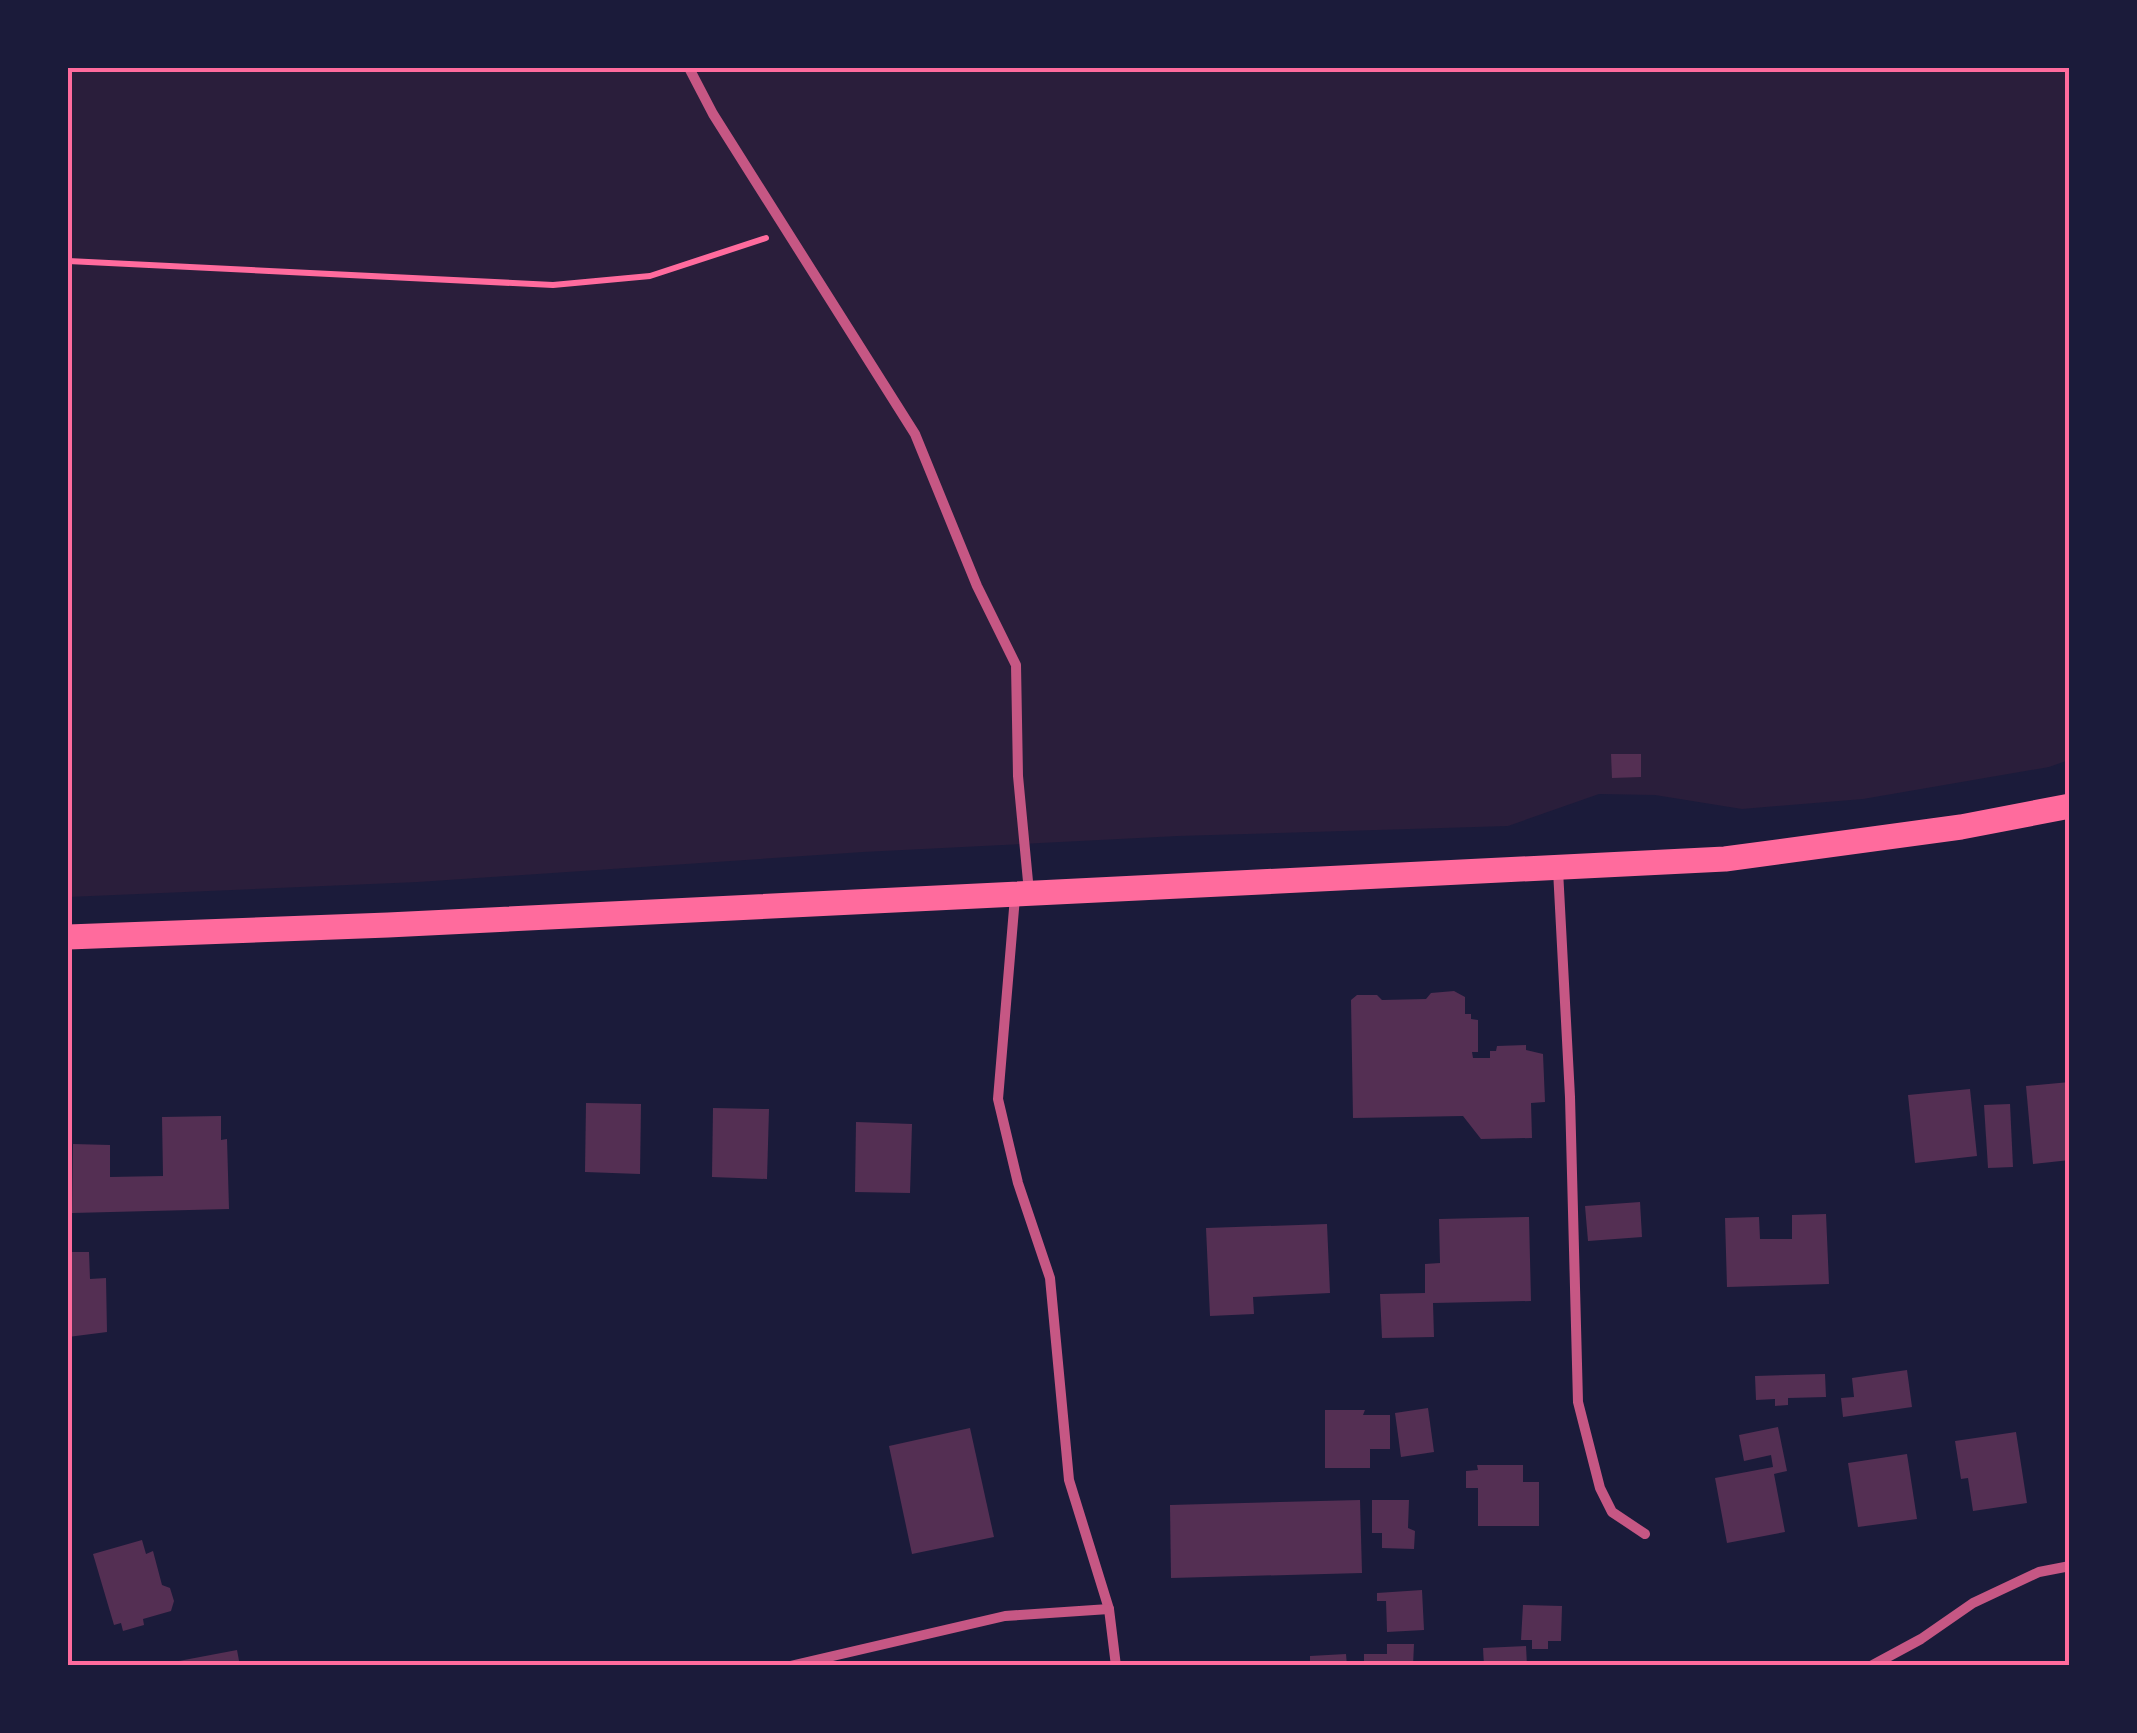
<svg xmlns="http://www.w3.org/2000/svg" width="2137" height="1733" viewBox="0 0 2137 1733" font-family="'PT Sans',sans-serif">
  <rect width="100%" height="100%" fill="#1b1b3a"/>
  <path fill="#2a1e3b" d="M68,68H2069V760L2049,767L1863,799L1742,809L1655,795L1599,794L1508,826L1178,836L863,852L418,882L68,897Z"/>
  <g fill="#542f53">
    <path d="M1611,754H1641V777L1612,778Z"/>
    <path d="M1454,991L1465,997V1014H1471V1019L1478,1020V1052H1472L1473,1058H1490V1051H1496L1497,1046L1526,1045V1050L1543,1054L1545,1102L1531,1103L1532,1138L1481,1139L1463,1116L1353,1118L1351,1000L1357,995H1377L1382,1000L1426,999L1431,993Z"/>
    <path d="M2070,1082V1160L2033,1164L2026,1086Z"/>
    <path d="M1970,1089L1977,1156L1915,1163L1908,1095Z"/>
    <path d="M586,1103L641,1104L640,1174L585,1172Z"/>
    <path d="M2010,1104L2013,1167L1988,1168L1984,1105Z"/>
    <path d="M713,1108L769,1109L767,1179L712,1177Z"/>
    <path d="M221,1116V1140L227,1139L229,1209L72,1213L73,1144L110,1145V1177L163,1176L162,1117Z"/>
    <path d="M856,1122L912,1124L910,1193L855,1192Z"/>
    <path d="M1640,1202L1642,1237L1588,1241L1585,1206Z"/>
    <path d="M1826,1214L1829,1284L1727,1287L1725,1218L1759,1217L1760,1239H1792V1215Z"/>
    <path d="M1529,1217L1531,1301L1433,1303L1434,1337L1382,1338L1380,1294L1425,1293V1264L1440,1263L1439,1219Z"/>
    <path d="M1327,1224L1330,1293L1253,1297L1254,1314L1210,1316L1206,1228Z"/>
    <path d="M68,1252H89L90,1279L106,1278L107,1332L68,1337Z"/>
    <path d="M1907,1370L1912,1407L1843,1417L1841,1398L1854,1397L1852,1378Z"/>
    <path d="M1825,1374L1826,1397L1788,1398V1405L1775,1406V1399L1756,1400L1755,1376Z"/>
    <path d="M1428,1408L1434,1452L1401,1457L1395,1413Z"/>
    <path d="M1325,1410H1365L1363,1415H1390V1449H1370V1468H1325Z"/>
    <path d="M1778,1427L1787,1471L1774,1474L1785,1532L1727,1543L1715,1478L1773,1467L1771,1455L1744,1461L1739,1435Z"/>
    <path d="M970,1428L994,1537L912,1554L889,1446Z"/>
    <path d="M2016,1432L2027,1503L1973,1511L1968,1478L1961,1479L1955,1441Z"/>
    <path d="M1907,1454L1917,1519L1858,1527L1848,1463Z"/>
    <path d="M1477,1465H1523V1482H1539V1526H1478V1488H1466V1471L1478,1470Z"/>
    <path d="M1360,1500L1362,1573L1171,1578L1170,1505Z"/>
    <path d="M1372,1500H1409L1408,1528L1415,1531L1414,1549L1382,1548V1533H1372Z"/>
    <path d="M142,1540L146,1554L153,1551L162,1585L170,1588L174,1601L171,1611L143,1619L144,1625L123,1631L121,1623L114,1625L93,1554Z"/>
    <path d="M1422,1590L1424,1630L1387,1632L1386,1601H1377V1593Z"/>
    <path d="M1523,1605L1562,1606L1561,1641H1548V1649H1532V1640H1521Z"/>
    <path d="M1387,1644H1414L1413,1666H1364V1654H1387Z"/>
    <path d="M1526,1646L1527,1666H1484L1483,1648Z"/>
    <path d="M237,1650L240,1666H164L163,1664Z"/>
    <path d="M1346,1654L1347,1666H1310V1656Z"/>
  </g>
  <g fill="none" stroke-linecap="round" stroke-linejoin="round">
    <path stroke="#ff6b9d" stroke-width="6" d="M68,261L553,285L650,276L766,238"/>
    <g stroke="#c65784" stroke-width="10">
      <path d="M689,68L713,114L915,434L977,586L1016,665L1018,776L1029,892"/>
      <path d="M1558,870L1570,1097L1578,1402L1600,1488L1612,1512L1645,1534"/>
      <path d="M1015,897L998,1099L1018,1183L1050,1278L1069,1480L1109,1609L1116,1666"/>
      <path d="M790,1666L1005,1616L1109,1609"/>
      <path d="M1871,1666L1921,1639L1973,1603L2039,1572L2070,1566"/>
    </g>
    <path stroke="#ff6b9d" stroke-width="25" d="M68,937L388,925L1725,859L1961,827L2070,806"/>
  </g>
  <rect width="2137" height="1733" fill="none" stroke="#1b1b3a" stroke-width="140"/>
  <rect x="70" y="70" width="1997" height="1593" fill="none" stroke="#ff6b9d" stroke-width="4"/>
</svg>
